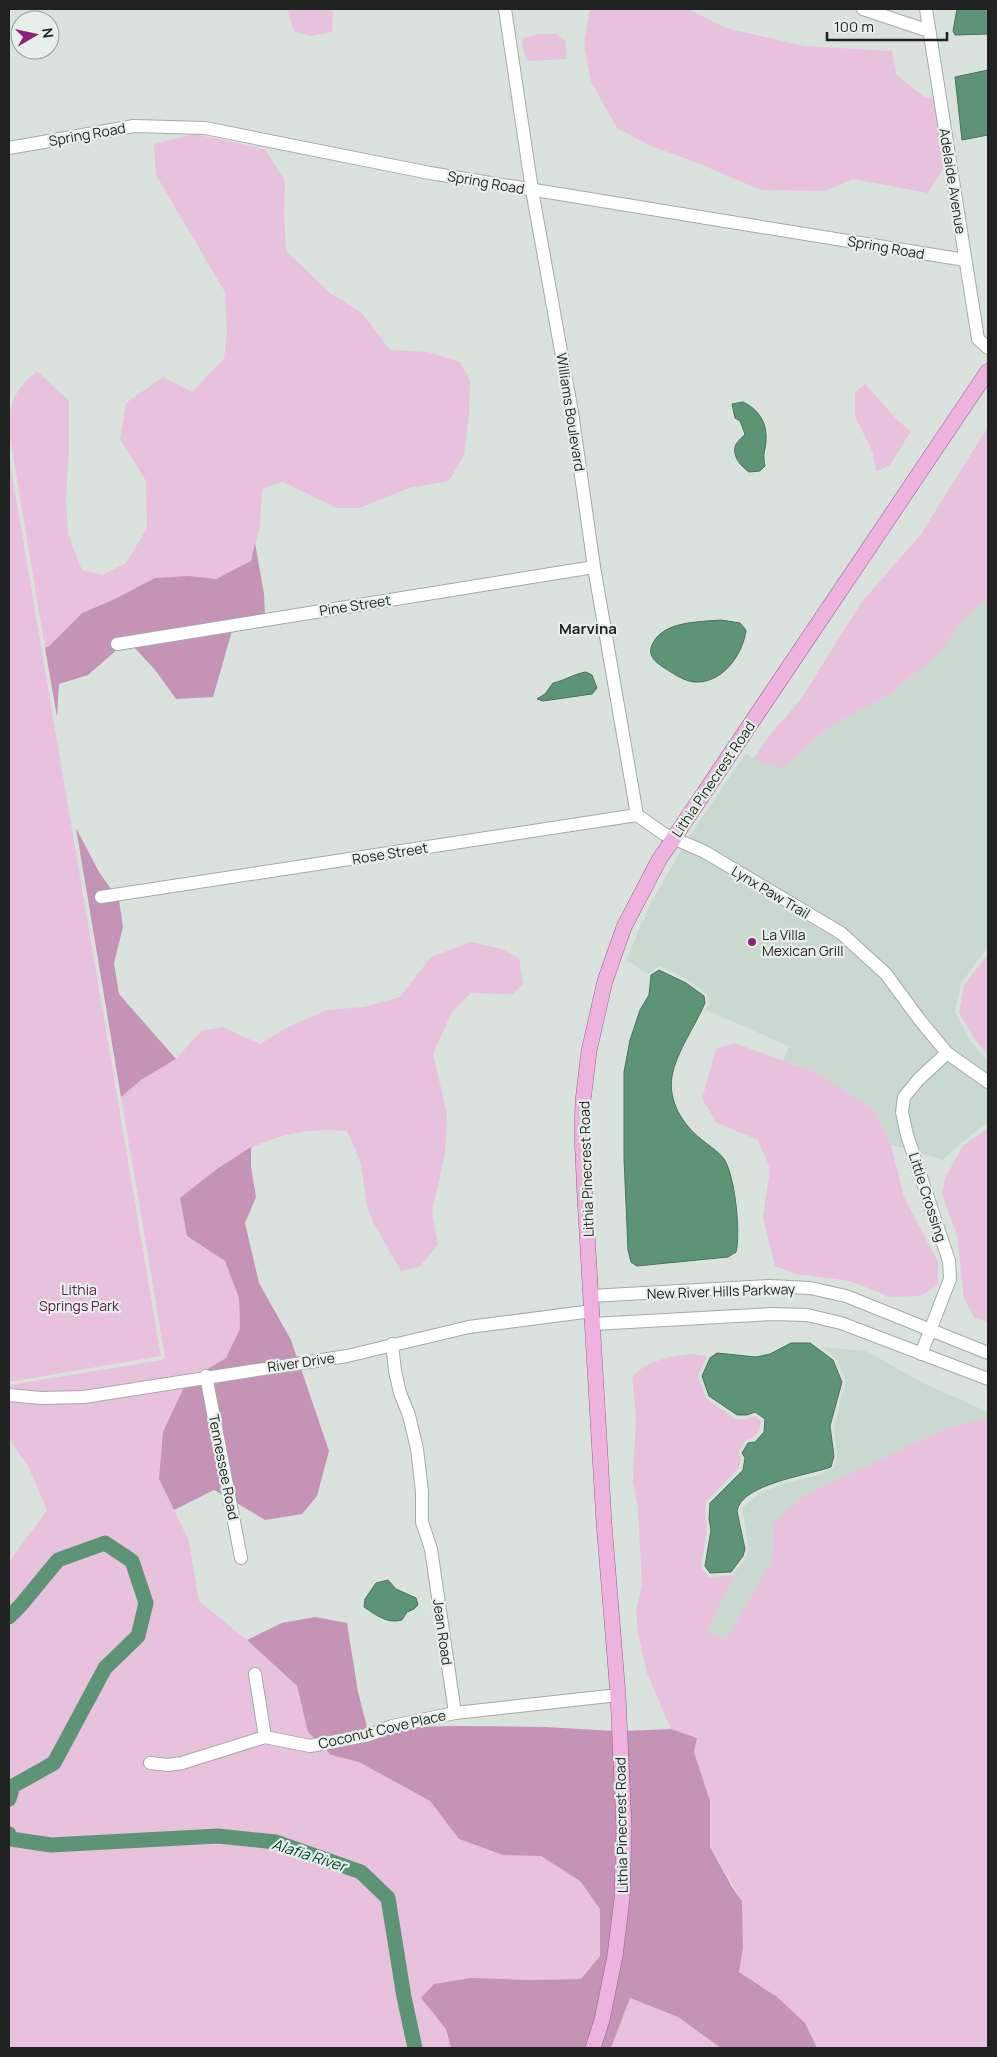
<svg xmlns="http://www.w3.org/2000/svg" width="997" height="2057" viewBox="0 0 997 2057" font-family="Manrope,sans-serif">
  <rect width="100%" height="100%" fill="#dae2dd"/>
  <g fill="#cad9d0">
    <path d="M988,597V947L961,983L955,1012L972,1043L988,1061V1077L950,1050L890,972L687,840L746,753L754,758L809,745L832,725L888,696L941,652L962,621Z"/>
    <path d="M683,847L703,856L838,936L883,977L940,1052L901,1095L907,1149L891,1145L874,1109L815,1072L783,1060L789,1046L706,1010L709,1003L707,994L688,980L660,966L648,974L626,960L650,904Z"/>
    <path d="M947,1058L988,1088V1124L983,1126L961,1143L943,1160L917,1152L907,1111L909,1098Z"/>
    <path d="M821,1347L866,1351L925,1384L988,1412V1418L947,1429L803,1496L773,1524L772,1560L727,1640L707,1631L735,1575L733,1574L746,1558L749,1550L742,1508L760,1493L785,1483L815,1476L834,1468L837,1456L834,1426L846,1381L836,1358Z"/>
  </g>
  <g fill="#e8c2dc">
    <path d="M287,9H328L333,12L332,32L310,36L294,31Z"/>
    <path d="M590,9H688L726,28L804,46L892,51L896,74L923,96L935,100L945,165L928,193L853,179L825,191L761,190L695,162L651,146L617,128L591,82L584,44Z"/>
    <path d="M539,34H557L565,40L567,59L527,61L522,45L523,38Z"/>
    <path d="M194,134L265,149L285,181L284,216L286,251L331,294L361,312L390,350L428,352L460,362L470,380L469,415L464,455L449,481L409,488L359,508H337L283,482L262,489L260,525L251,561L216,579L189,576L113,600L82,613L49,646L45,648L9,432C9,402 14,391 37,371L69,401V448L66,499L68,534L82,570L102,575L126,563L147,528L146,481L120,439L126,403L163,377L192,392L224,359L227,331L225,292L156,175L154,144Z"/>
    <path d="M865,384L898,421L911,431L890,465L876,472L873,453L855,416V393Z"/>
    <path d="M988,427V597L962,621L941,652L888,696L832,725L782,769L754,758L769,736L801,699L861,603L921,534Z"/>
    <path d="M9,456L161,1356L9,1382Z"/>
    <path d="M471,942L502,949L519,958L523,984L513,994L471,993L452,1012L433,1054L447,1114L445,1154L432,1211L438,1245L419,1267L401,1271L374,1224L367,1206L360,1160L347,1131C272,1125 235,1154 180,1198L187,1236L225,1261L239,1298L240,1329L226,1359L201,1373L83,1393L41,1394L9,1391V1385L162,1360L165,1358L121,1097L141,1080L176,1059L201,1031L223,1027L260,1044L284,1029L327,1010L364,1007L400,997L431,957Z"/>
    <path d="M988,954V1055L976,1041L959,1013L964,985Z"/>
    <path d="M734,1043L815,1072L874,1109L891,1145L904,1197L938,1262V1285L921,1296L890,1297L850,1281L796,1274L775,1266L763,1217L770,1169L758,1140L717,1123L702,1099L716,1049Z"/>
    <path d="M988,1128V1322L975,1318L964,1299L957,1235L942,1194L945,1178L963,1146Z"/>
    <path d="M693,1354L707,1356L698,1376L706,1398L735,1419H747L755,1416L761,1421C760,1434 757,1437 745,1441L739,1451L741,1459L739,1468L706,1502L705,1519L707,1528L701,1567L709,1577L735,1575L707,1631L726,1640L772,1560L773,1524L803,1496L947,1428L988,1418V2048H817L804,2023L739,1972L743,1948L742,1901L710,1847V1801L694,1752L697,1738L671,1729L647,1673L638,1634L636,1611L642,1587L638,1509L633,1481L636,1415L632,1377C647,1360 671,1356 693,1354Z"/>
    <path d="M187,1384L159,1479L189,1541L199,1601L247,1640L297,1687L308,1731L316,1740L310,1741L269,1733L259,1669L251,1670L260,1734L169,1761L146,1758L144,1767L168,1770L265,1741L323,1747L331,1755L359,1762L430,1801L459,1839L503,1855L541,1856L580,1881L600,1909V1956L581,1979L528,1980L421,1998L446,2029L451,2048H9V1562L47,1510L28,1466L9,1439V1399Z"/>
    <path d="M630,1998L678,2017L721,2048H611Z"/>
  </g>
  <g fill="#c493b5">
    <path d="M255,543L264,594L265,616L112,640L113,648L120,647L88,675L59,684L57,717L45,648L49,646L82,613L113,600L155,578L189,576L216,579L251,561Z"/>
    <path d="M232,631L213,697L176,699L156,671L132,645Z"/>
    <path d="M76,828L99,872L119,900L123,927L114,963L119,994L176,1059L141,1080L121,1097Z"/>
    <path d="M251,1147V1167L256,1197L245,1223L259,1283L291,1340L297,1358L201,1373L226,1358L240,1329L239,1298L225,1261L187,1236L180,1198L217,1169Z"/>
    <path d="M300,1366L329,1451L317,1496L302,1514L265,1520L235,1502L212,1380Z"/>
    <path d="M203,1381L225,1496L214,1490L174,1510L159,1479L163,1432L185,1385Z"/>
    <path d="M315,1617L347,1623L358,1692L368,1731L316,1740L308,1732L297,1686L247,1640L282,1623Z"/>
    <path d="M459,1726L546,1727L615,1731L619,1862L610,1955L588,2048H451L446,2029L421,1998L434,1984L471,1978L528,1980L581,1979L600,1956V1909L580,1881L541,1856L503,1855L459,1839L430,1801L359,1762L331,1755L323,1747L403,1727Z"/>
    <path d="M671,1729L697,1738L694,1752L710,1801V1847L732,1887L742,1901L743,1948L739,1972L777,1997L805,2023L817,2048H721L678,2017L630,1998L611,2048H598L614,1988L624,1731Z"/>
  </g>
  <g fill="#5e9476" stroke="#4b725c">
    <path d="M957,9H988V34L955,35L953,31Z"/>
    <path d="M988,70V135L962,140L955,77Z"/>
    <path d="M743,402C758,409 767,422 766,439C766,452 762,451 765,466L760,471L749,472C741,466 733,458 735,447C736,442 742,438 745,434L740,421L735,418L732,404Z"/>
    <path d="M721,620L740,623L746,630C743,655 722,684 694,682C684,681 674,674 666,669C657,663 647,657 652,645C662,621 699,622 721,620Z"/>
    <path d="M586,672L592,675L597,688L592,694L543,701L537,699L545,694L553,683C564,681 573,674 586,672Z"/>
    <path d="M659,970L686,983L704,996L705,1003C695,1027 677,1050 672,1076C668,1101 682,1124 701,1139C709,1146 717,1150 724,1159C735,1175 741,1234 736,1252L728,1257L637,1266L631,1262L628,1250L624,1158V1072L630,1040L640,1010L649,995L651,975Z"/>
    <path d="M791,1343H810L833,1360L842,1382L830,1426L834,1456L831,1467C809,1475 741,1484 737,1511L745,1549L743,1556L731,1572L710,1573L705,1566L711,1530L709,1519L710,1503L743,1470L745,1458L742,1453L748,1443L755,1442L764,1432L765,1419L755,1412L747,1415H737L709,1396L702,1376L710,1358L717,1353L756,1357L770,1354Z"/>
    <path d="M388,1580L396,1589L416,1598L418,1605L414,1609L407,1612L402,1620C387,1624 376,1615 364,1607L365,1599L376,1583Z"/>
  </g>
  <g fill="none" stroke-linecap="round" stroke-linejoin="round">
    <g stroke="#5e9476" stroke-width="15">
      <path d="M9,1617L20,1606L58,1560L105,1543L132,1561L146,1603L138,1636L105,1668L54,1763L13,1786L9,1799"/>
      <path d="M9,1834L11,1839L51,1845L218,1836L276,1842L361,1872L388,1898L404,1997L415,2048"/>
    </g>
    <defs>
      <g id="minor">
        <path d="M505,9L532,190L572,412L594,567L637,815"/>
        <path d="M863,9L929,31"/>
        <path d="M926,9L978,339L988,348"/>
        <path d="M9,148L134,126L205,128L430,173L965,260"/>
        <path d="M117,644L594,567"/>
        <path d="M101,897L637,815L664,834L705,852L841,933L886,974L919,1019L947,1053L988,1082"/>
        <path d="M591,1296L769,1286L810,1288L846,1296L988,1353"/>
        <path d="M593,1324L773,1314L807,1315L841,1323L988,1379"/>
        <path d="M392,1344L395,1371L400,1393L409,1415L417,1449L422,1492V1522L431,1549L455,1713"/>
        <path d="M921,1354L950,1279L949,1261L907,1135L902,1112L904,1097L919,1079L947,1053"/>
        <path d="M206,1376L241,1558"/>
        <path d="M9,1395L41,1398L84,1397L347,1356L469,1327L592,1311"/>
        <path d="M255,1674L265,1737"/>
        <path d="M150,1763L168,1765L182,1763L265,1737L310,1746L369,1735L392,1726L455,1713L618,1695"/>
      </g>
      <path id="major" d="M593,2048L602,2020L615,1956L622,1898L624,1827L618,1695L604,1523L585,1198L582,1134L583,1101L589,1051L605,981L624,927L659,860L988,371"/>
    </defs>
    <use href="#minor" stroke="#a3aba6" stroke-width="14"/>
    <use href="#major" stroke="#9d5e8d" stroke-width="16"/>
    <use href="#minor" stroke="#fff" stroke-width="12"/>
    <use href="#major" stroke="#edb2dd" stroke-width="15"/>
  </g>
  <circle fill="#931d7b" stroke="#e7efea" stroke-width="2" cx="752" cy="942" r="5"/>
  <g text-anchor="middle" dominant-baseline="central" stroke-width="4.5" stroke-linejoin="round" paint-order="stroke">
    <g font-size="14" fill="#1f2220" stroke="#e7efea">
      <text transform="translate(87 134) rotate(-10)">Spring Road</text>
      <text transform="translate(953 181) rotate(81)">Adelaide Avenue</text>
      <text transform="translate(486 182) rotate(10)">Spring Road</text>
      <text transform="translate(886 247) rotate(10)">Spring Road</text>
      <text transform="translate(571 412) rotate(81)">Williams Boulevard</text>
      <text transform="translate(355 605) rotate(-9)">Pine Street</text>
      <text transform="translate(713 779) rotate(-56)">Lithia Pinecrest Road</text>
      <text transform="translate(390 853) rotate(-9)">Rose Street</text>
      <text transform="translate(771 892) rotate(31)">Lynx Paw Trail</text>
      <text transform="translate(586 1169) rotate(-92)">Lithia Pinecrest Road</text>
      <text transform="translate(928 1197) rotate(72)">Little Crossing</text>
      <text transform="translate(721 1291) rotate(-2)">New River Hills Parkway</text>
      <text transform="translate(301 1362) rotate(-8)">River Drive</text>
      <text transform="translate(224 1467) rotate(79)">Tennessee Road</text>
      <text transform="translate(443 1632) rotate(82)">Jean Road</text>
      <text transform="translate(382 1729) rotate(-13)">Coconut Cove Place</text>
      <text transform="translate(621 1825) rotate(-91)">Lithia Pinecrest Road</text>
    </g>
    <g font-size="14" fill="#1f2220" stroke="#e7efea" text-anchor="start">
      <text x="762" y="934">La Villa<tspan x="762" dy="16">Mexican Grill</tspan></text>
    </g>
    <g font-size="14" fill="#5c214e" stroke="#e7efea">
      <text x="79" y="1289">Lithia<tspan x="79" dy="16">Springs Park</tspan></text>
    </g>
    <g font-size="15" font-weight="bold" fill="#1f2220" stroke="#e7efea">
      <text x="588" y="628">Marvina</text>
    </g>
    <g font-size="15" font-style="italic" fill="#004a2d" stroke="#e7efea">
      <text transform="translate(309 1855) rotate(18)">Alafia River</text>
    </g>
  </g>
  <rect width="997" height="2057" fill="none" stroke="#1f2220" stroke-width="20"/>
  <g transform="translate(35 35) rotate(81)"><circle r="24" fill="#e7efea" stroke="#979d99"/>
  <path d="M0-4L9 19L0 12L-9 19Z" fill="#931d7b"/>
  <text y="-8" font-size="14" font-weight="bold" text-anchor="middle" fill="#1f2220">N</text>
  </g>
  <path d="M827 32v8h120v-8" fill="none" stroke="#1f2220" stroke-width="2.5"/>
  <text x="834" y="32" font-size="15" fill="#1f2220" stroke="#e7efea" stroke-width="4" paint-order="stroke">100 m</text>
</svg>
